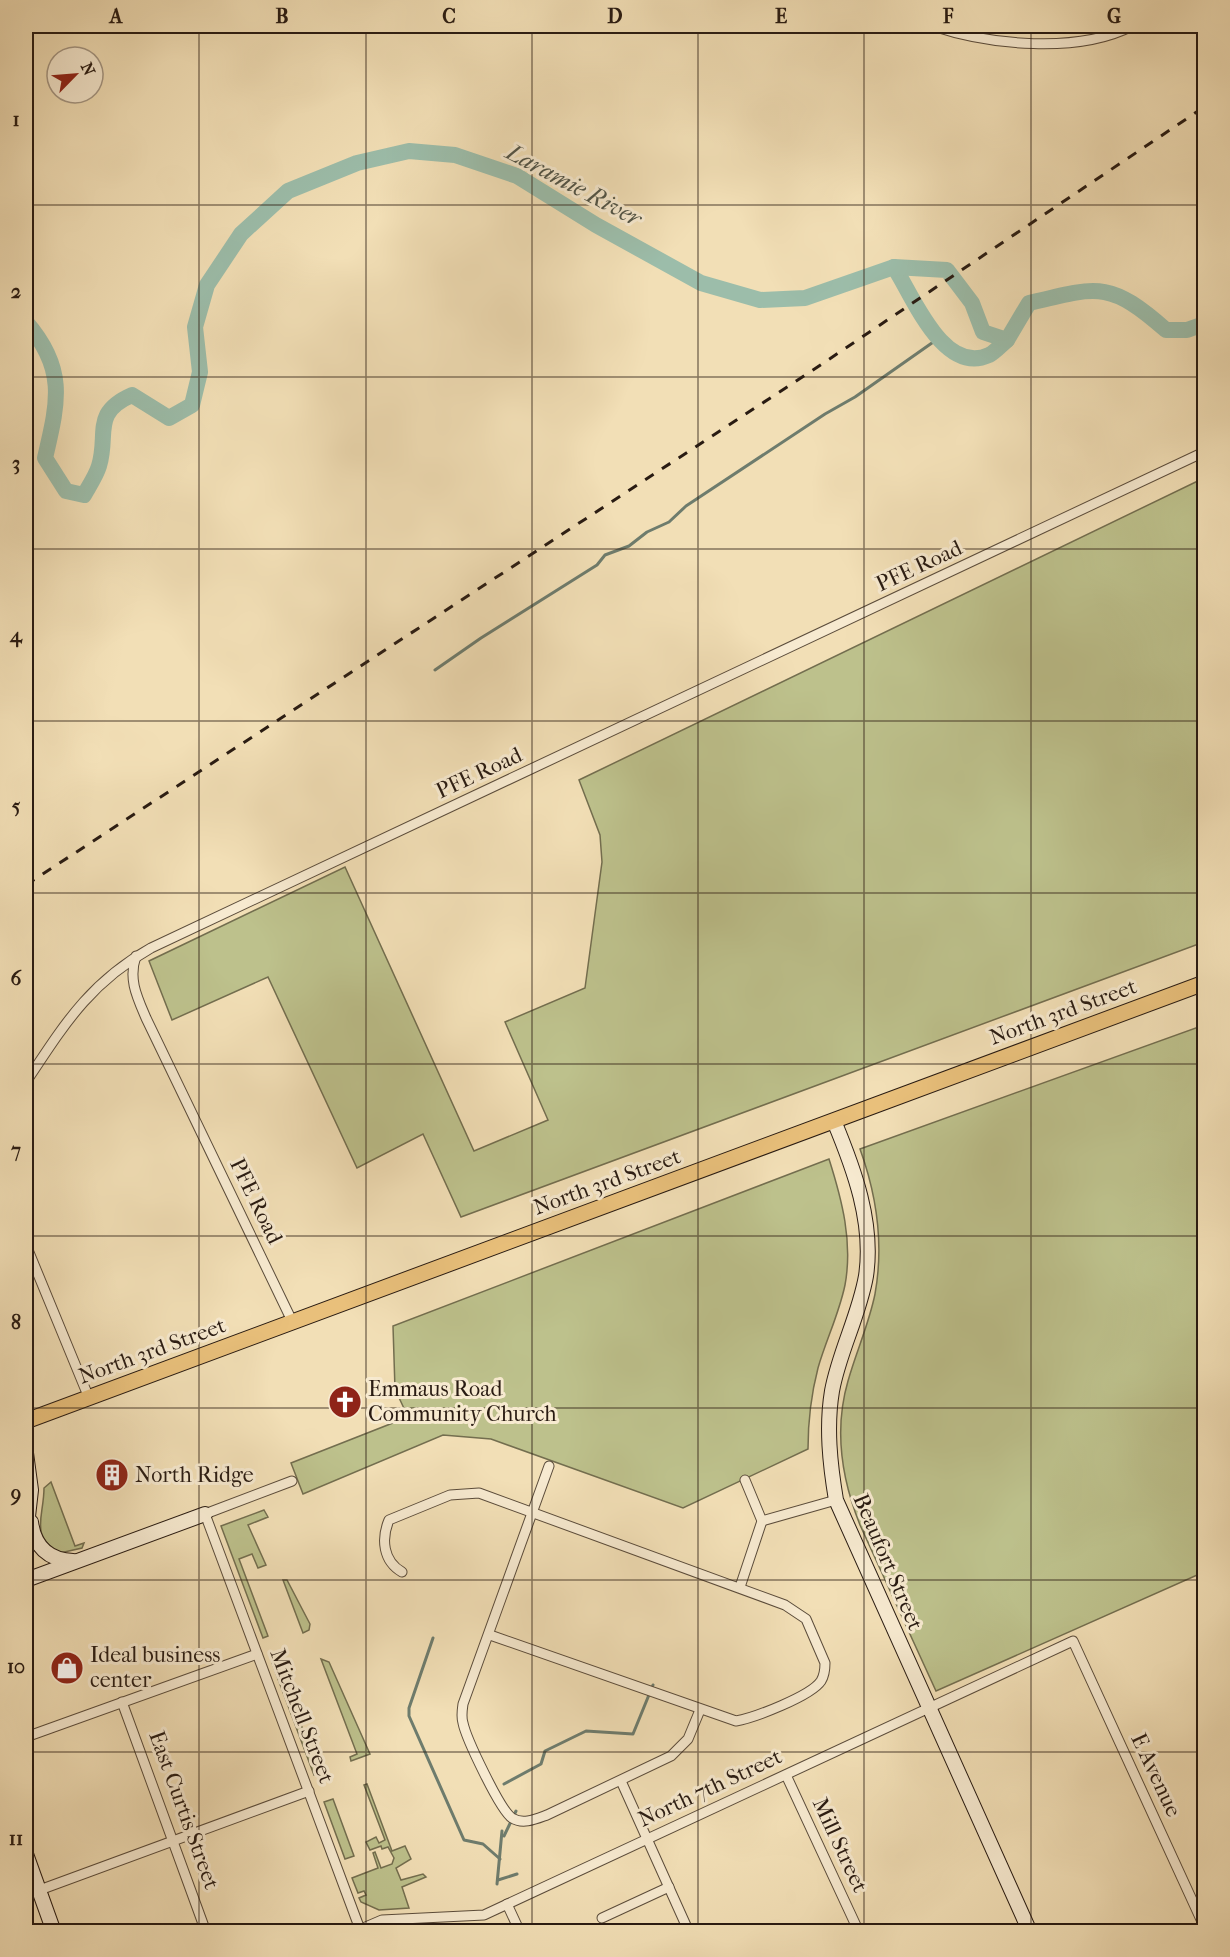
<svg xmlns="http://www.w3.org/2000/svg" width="1230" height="1957" viewBox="0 0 1230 1957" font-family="'IM FELL French Canon',serif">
  <rect width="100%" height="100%" fill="#f2dfb6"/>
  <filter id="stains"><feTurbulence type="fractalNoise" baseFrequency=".00333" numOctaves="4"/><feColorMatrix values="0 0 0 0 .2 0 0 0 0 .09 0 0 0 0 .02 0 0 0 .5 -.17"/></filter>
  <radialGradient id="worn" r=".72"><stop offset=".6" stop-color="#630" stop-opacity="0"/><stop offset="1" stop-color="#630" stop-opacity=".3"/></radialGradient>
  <g fill="#bdc18c" stroke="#736e4f" stroke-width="1.5">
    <path d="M1204,478V942L461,1217L423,1134L357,1168L268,977L172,1020L149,961L345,867L474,1151L548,1120L505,1022L585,988L602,862L600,835L579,780Z"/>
    <path d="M1204,1025V1572L936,1691L860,1525C842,1480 834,1429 848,1381C856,1352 869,1324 875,1294C884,1244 877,1196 860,1149Z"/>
    <path d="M829,1159C842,1200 853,1242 845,1285C839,1314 826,1340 818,1368C811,1395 808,1421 808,1449L683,1508L491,1439L443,1435L303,1494L291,1463L408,1417L395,1389L393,1326Z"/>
    <path d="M51,1482L75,1546L84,1543L82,1548L60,1553C29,1536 44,1517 44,1488Z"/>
    <path d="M264,1510L268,1517L248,1525L266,1565L258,1568L252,1554L239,1559L268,1636L263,1638L221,1526Z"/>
    <path d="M283,1580H287L310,1624L309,1630L303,1633Z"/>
    <path d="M321,1659L329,1662L370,1754L351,1761L350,1757L357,1754Z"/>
    <path d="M272,1663L279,1665L319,1773L314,1775Z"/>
    <path d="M367,1784L392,1851L405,1846L411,1859L396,1868L401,1880L423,1874L426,1877L402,1887L409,1908L379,1910L361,1902L359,1898L366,1895L364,1891L358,1893L352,1878L378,1868L373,1853L375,1852L381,1868L392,1864L394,1858L388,1847L382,1849L381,1846L370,1850L366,1842L376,1837L379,1843L385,1840L364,1785Z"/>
    <path d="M333,1799L354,1856L345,1859L324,1802Z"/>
  </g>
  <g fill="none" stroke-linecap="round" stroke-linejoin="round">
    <g stroke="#6e7c6d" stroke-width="3">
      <path d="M435,670L481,638L597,565L605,555L629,546L647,532L669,522L686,506L825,414L855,397L939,338"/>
      <path d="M433,1638L409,1708V1716L464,1840L483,1844L500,1859"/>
      <path d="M504,1784L541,1764L545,1751L586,1731L633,1734L653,1685"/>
      <path d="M504,1836L516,1811"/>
      <path d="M498,1880L517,1874"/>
      <path d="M497,1884L502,1831"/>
    </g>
    <g stroke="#9cbdaa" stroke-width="16">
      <path d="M894,267C912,294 943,376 989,355C995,352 1001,345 1007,340"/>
      <path d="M26,322C67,369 58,402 45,458L66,491L84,495C89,486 96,476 99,466C109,434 91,413 132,395L169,418L192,405L200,372L195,327L207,285L241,234L288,191L357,163L409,151L455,155L517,176L596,225L701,283L760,300L805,298L894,267L947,270L972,303L983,332L1007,340L1029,303C1099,286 1110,281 1166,330H1187L1204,324"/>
    </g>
    <defs>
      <g id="street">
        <path d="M933,26C990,45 1077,54 1132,26"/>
        <path d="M136,956C128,979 137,997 146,1018L293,1323"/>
        <path d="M26,1082C64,1025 89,983 151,948L1204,452"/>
        <path d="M26,1245L89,1398"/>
        <path d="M549,1466L463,1704C462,1711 461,1717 463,1723C466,1738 500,1810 512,1818C523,1825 536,1819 547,1815L671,1756L688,1739L700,1710"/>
        <path d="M292,1481L205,1514L361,1932"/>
        <path d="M762,1521L836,1500"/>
        <path d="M402,1572C383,1561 381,1539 389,1520L450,1495L479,1493L785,1605L806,1619L825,1663C825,1669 824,1676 821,1681C811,1696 754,1718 736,1721L490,1635"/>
        <path d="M740,1587L762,1521L745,1480"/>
        <path d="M122,1702L206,1932"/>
        <path d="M26,1737L257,1654"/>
        <path d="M786,1775L859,1932"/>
        <path d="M621,1781L689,1932"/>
        <path d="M26,1895L309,1791"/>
        <path d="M507,1904L520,1932"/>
        <path d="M602,1918L669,1887"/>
        <path d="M354,1932L382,1920L484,1915L1073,1641L1204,1926"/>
      </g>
      <g id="secondary">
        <path d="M834,1121C854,1169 874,1223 866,1276C859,1316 839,1352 832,1391C826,1427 830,1464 836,1500L1030,1932"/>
        <path d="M26,1453L31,1490L26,1534"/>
        <path d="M31,1522C34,1546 48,1560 73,1561"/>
        <path d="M26,1580L205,1514"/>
        <path d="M26,1854L54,1932"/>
        <path d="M1202,1932L1204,1930"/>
      </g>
      <path id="primary" d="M26,1421L1204,983"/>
    </defs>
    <use href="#street" stroke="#5b4c3b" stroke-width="11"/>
    <use href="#secondary" stroke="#291b12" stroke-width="16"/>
    <use href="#primary" stroke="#291b12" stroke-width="17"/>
    <use href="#street" stroke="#f7ead0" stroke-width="9"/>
    <use href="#secondary" stroke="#f7ead0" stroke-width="14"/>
    <use href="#primary" stroke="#e9c07b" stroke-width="15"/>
    <path stroke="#291b12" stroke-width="3" stroke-dasharray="10 10" stroke-linecap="butt" d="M26,885L813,370L1204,107"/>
  </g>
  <path fill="none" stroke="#291b12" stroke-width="1.5" stroke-opacity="0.55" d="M199,26V1932M366,26V1932M532,26V1932M698,26V1932M864,26V1932M1031,26V1932M26,205H1204M26,377H1204M26,549H1204M26,721H1204M26,893H1204M26,1064H1204M26,1236H1204M26,1408H1204M26,1580H1204M26,1752H1204"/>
  <defs>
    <symbol id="church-disc" viewBox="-11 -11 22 22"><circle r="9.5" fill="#8f2418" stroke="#f7ead0"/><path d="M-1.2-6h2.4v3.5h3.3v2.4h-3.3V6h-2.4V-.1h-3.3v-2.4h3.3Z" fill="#fff"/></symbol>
    <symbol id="building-disc" viewBox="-11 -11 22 22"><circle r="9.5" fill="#8f2418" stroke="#f7ead0"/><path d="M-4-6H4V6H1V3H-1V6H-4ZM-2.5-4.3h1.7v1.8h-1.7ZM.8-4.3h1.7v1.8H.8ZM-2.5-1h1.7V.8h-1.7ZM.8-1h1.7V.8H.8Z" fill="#fff"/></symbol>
    <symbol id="shop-disc" viewBox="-11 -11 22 22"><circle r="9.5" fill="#8f2418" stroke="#f7ead0"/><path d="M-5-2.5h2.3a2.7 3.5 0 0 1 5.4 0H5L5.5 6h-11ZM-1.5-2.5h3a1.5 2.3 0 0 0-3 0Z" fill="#fff"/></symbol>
  </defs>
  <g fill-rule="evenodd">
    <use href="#church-disc" x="326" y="1383" width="38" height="38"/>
    <use href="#building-disc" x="93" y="1456" width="38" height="38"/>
    <use href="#shop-disc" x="48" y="1649" width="38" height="38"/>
  </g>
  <g text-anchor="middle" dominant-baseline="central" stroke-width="6" stroke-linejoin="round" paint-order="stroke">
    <g font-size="22" fill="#291b12" stroke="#f7ead0">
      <text transform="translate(919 566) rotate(-25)">PFE Road</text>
      <text transform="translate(479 773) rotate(-25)">PFE Road</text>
      <text transform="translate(1063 1012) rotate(-20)">North 3rd Street</text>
      <text transform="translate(607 1182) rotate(-20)">North 3rd Street</text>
      <text transform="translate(256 1201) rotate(64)">PFE Road</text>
      <text transform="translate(152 1351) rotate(-20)">North 3rd Street</text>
      <text transform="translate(888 1562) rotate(67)">Beaufort Street</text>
      <text transform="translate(302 1716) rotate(69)">Mitchell Street</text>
      <text transform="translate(1156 1775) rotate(65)">E Avenue</text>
      <text transform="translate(710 1788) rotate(-25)">North 7th Street</text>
      <text transform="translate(184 1810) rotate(70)">East Curtis Street</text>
      <text transform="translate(840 1845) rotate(65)">Mill Street</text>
    </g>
    <g font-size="22" fill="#291b12" stroke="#f7ead0" text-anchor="start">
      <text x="368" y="1389">Emmaus Road<tspan x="368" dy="25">Community Church</tspan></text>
      <text x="135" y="1475">North Ridge</text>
      <text x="90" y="1655">Ideal business<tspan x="90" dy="25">center</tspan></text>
    </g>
    <g font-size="24" font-style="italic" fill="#515447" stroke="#f7ead0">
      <text transform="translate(574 185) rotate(28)">Laramie River</text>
    </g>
  </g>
  <rect width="1230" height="1957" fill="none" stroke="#f2dfb6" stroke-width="66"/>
  <g transform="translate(75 75) rotate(65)"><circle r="28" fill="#f7ead0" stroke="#a59784" stroke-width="1.5"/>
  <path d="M0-4.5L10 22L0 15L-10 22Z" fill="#8f2418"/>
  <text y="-9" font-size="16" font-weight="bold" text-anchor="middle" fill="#291b12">N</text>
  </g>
  <rect x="33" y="33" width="1164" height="1891" fill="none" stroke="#291b12" stroke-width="2"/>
  <g font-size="20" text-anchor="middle" font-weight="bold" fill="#291b12">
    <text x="116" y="23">A</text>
    <text x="282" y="23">B</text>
    <text x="449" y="23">C</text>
    <text x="615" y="23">D</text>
    <text x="781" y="23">E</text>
    <text x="948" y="23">F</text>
    <text x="1114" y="23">G</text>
    <text x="16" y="126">1</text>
    <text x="16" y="298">2</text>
    <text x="16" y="470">3</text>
    <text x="16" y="642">4</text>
    <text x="16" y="813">5</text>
    <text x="16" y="985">6</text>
    <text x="16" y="1157">7</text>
    <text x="16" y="1329">8</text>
    <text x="16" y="1501">9</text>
    <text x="16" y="1673">10</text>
    <text x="16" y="1845">11</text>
  </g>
  <rect width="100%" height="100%" filter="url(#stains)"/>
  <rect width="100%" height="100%" fill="url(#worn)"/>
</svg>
